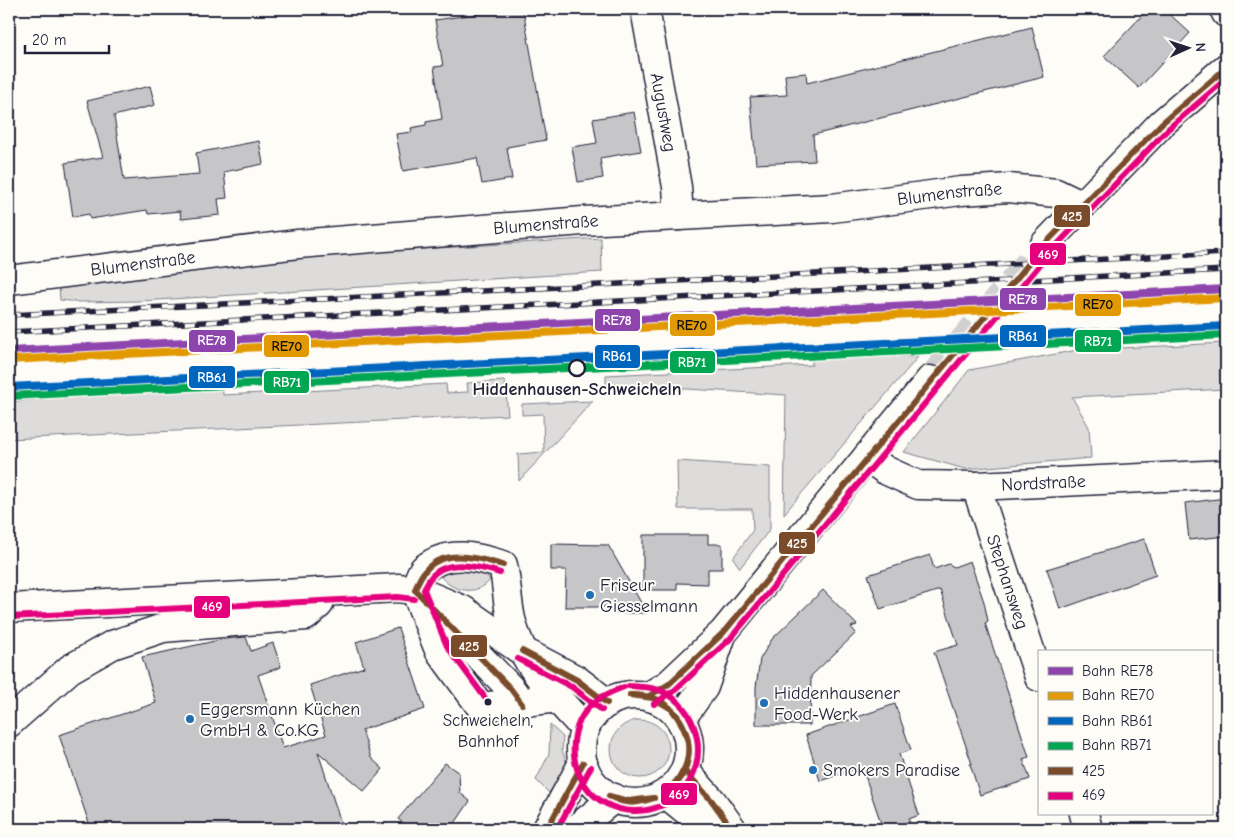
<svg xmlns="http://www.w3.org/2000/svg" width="1235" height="838" viewBox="0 0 1235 838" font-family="'Comic Neue',sans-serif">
  <rect width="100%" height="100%" fill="#fdfcf7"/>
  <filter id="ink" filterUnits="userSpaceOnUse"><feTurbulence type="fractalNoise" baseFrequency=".02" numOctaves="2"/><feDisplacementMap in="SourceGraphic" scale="10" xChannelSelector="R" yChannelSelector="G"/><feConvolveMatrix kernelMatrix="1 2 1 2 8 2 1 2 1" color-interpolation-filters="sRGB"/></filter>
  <g filter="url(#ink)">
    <g fill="#dddcdb" stroke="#807f8b">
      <path d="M601,238L602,272L140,301L79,302L60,300L59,286L275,258Z"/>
      <path d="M1226,343V389L1072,397L1089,427L1091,458L965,469L904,452L969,370L1078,350Z"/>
      <path d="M812,353L918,357L784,514L786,395L606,384V375L812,365Z"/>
      <path d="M505,381L508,415L9,439V402L222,383L223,395L446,384L447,393L468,392L467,383Z"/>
      <path d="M593,401L519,481L518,454L544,452L543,414L522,415V404Z"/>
      <path d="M677,461L770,467V529L740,568L733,558L753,530L752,509H678Z"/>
      <path d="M459,567L486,574L490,580C478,596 453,592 441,577L445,572Z"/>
      <circle cx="640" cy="749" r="29"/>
      <path d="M550,725L563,737L562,750L567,765L549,793L536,780L549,754Z"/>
    </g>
    <g fill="#c6c6c8" stroke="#22223b">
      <path d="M483,9H523L546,140L507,147L512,179L482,184L477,158L403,171L396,134L412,132L411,128L426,125V122L442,119L434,67L443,66L435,20L484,13Z"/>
      <path d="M1148,9H1164L1190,33L1139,88L1104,56Z"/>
      <path d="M1032,27L1044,77L813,135L815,161L756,164L750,97L787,95L785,75L806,73L807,83Z"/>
      <path d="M150,86L155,105L114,116L124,180L199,174L196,153L259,141L263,164L224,172L227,198L218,199L220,215L181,219L180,211L148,214L147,210L90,219L89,214L73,217L65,163L103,157L87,101Z"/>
      <path d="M634,112L641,151L600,158L603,178L578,182L572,147L597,143L593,119Z"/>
      <path d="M1226,498V536L1189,540L1185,503Z"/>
      <path d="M643,535H708V544H722V569H708V584L677,583V590H643Z"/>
      <path d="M1144,539L1156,575L1060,609L1047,569Z"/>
      <path d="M551,544L608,545L647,613H616V607H565L566,570H551Z"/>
      <path d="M930,555L934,569L949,564L954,567L970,561L984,602L988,621L985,623L1029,757L1023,759L1030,779L980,795L970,764H972L934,652L958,645L940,590L880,609L868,575Z"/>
      <path d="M823,590L857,625L851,627L856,633L811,676L810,725H756V687L760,659L772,639Z"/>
      <path d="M398,628L425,709L362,730L371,758L383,769L364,791L318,752L343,829H91L59,735L156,703L142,657L224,639L246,637L251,651L273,643L281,667L258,675L283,748L326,735L310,685L364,667L356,642Z"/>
      <path d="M895,704L911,750L899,754L919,815L909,819L910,829H883L862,767L820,781L806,735Z"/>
      <path d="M445,763L459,773L460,793L470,801L451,829H411L398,819Z"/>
    </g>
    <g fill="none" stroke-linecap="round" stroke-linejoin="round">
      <path stroke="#d1d0d1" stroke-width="28" stroke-dasharray="28 14" stroke-linecap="butt" d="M930,380L1045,244"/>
      <defs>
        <g id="minor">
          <path id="s1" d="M645,9L677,187L679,216"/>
          <path d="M1224,9L1226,13"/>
          <path id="s2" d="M9,280L298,244L583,221L832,208L961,191L1009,188L1056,193L1081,205"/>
          <path id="s3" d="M867,457L885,470L918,485L976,486L1226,474"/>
          <path id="s4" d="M976,486L1039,677"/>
          <path d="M424,600L510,688L522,704"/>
          <path d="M9,608L398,588L415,590L463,610L522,651L577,680L607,703"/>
          <path d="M558,698L481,707L439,650L415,590C417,584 420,573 424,569C448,549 477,557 503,565C507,583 507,601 511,619C521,663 555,696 585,729"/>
          <path d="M9,723L70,669L112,645L163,628L306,616L319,604L320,592"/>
          <path d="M685,771L712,801L732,829"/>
          <path d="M666,794L709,829"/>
          <path d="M1084,814L1088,829"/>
        </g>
        <g id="major">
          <path d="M1045,244L1162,123L1226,68"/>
          <circle cx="635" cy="749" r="54"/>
          <path d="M649,696L669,684L723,633L930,380"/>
          <path d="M681,719L704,687L721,638"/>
          <path d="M547,829L583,763"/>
          <path d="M576,829L614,798"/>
        </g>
      </defs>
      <use href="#minor" stroke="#22223b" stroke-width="31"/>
      <use href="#major" stroke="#22223b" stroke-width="31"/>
      <use href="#minor" stroke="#fdfcf7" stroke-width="28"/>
      <use href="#major" stroke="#fdfcf7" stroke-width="28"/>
      <defs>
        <g id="rail">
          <path d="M9,315L1226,253"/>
          <path d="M9,332L1226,270"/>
        </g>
      </defs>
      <use href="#rail" stroke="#22223b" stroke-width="5.5"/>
      <use href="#rail" stroke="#fdfcf7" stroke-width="4" stroke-dasharray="11" stroke-linecap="butt"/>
      <defs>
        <g id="bus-1">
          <path d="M415,590L510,688L522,704"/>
          <path d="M415,590C429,546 467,554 503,565"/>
          <path d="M522,651L577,680L607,703"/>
          <path d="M630,695C645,695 659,697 670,708"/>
          <path d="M630,695L653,698L670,708"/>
          <path d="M649,696L669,684L723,633L1045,244L1162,123L1226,68"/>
          <path d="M685,771L712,801L732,829"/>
          <path d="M664,794C693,768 697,743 673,711"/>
          <path d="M664,794C694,777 696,734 673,711"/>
          <path d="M609,796L628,801L654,798"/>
          <path d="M609,796C625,805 637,804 654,798"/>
          <path d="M547,829L583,763"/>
        </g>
        <g id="bus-2">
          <path d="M9,617L398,597L414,599"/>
          <path d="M518,659L572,687L602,710"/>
          <path d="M624,687C616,690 608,693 600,698C571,717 566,756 585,785C607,818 658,820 684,789C708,761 700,715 669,695C657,687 643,687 629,686"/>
          <path d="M488,702L447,646L424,590C436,555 473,565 500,573"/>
          <path d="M654,704L675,690L730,639L1052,250L1168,129L1226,79"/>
          <path d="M557,829L591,767"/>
        </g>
      </defs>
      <use href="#bus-1" stroke="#fdfcf7" stroke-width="10"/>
      <use href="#bus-2" stroke="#fdfcf7" stroke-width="10"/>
      <use href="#bus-1" stroke="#7a4b2a" stroke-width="6"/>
      <use href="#bus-2" stroke="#e5007d" stroke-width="6"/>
      <defs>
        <path id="rail-1" d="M9,351L1226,289"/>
        <path id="rail-2" d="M9,360L1226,298"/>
        <path id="rail-3" d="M9,387L1226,326"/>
        <path id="rail-4" d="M9,396L1226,335"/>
      </defs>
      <use href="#rail-1" stroke="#fdfcf7" stroke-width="11"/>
      <use href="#rail-2" stroke="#fdfcf7" stroke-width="11"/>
      <use href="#rail-3" stroke="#fdfcf7" stroke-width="11"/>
      <use href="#rail-4" stroke="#fdfcf7" stroke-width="11"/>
      <use href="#rail-1" stroke="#8e44ad" stroke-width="8"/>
      <use href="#rail-2" stroke="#e29906" stroke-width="8"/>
      <use href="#rail-3" stroke="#0065bd" stroke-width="8"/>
      <use href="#rail-4" stroke="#00a651" stroke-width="8"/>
    </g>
  </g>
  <circle fill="#fdfcf7" stroke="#22223b" stroke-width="2.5" cx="577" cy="368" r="8"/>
  <g fill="#1f6fb2" stroke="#fdfcf7" stroke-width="2">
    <circle cx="590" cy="595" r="5"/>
    <circle cx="764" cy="703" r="5"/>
    <circle cx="190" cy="719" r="5"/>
    <circle cx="813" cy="770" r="5"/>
  </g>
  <circle fill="#22223b" stroke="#fdfcf7" stroke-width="2" cx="488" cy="702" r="4.5"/>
  <g text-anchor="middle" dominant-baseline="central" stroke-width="4" stroke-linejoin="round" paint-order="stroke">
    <g font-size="17" fill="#22223b" stroke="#fdfcf7">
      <text x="488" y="720">Schweicheln,<tspan x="488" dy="21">Bahnhof</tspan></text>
    </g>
    <g font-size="18" fill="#22223b" stroke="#fdfcf7">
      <text stroke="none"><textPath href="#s1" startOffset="105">Augustweg</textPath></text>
      <text stroke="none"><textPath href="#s2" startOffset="945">Blumenstraße</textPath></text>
      <text stroke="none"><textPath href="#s2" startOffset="540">Blumenstraße</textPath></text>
      <text stroke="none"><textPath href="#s2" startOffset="135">Blumenstraße</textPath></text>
      <text stroke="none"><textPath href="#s3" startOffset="184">Nordstraße</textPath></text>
      <text stroke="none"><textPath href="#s4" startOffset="101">Stephansweg</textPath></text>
    </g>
    <g font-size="18" font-weight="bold" fill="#22223b" stroke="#fdfcf7">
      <text x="577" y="389">Hiddenhausen-Schweicheln</text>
    </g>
    <g font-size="18" fill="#22223b" stroke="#fdfcf7" text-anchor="start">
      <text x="600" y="585">Friseur<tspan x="600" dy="21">Giesselmann</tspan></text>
      <text x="774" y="693">Hiddenhausener<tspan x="774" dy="21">Food-Werk</tspan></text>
      <text x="200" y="709">Eggersmann Küchen<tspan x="200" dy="21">GmbH &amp; Co.KG</tspan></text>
      <text x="823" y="770">Smokers Paradise</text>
    </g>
  </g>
  <g stroke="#fdfcf7" stroke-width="2">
    <rect x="1053" y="204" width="38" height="24" rx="5" fill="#7a4b2a"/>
    <rect x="1029" y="242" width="38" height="24" rx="5" fill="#e5007d"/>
    <rect x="999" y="287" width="48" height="24" rx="5" fill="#8e44ad"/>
    <rect x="1074" y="293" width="48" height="24" rx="5" fill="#e29906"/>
    <rect x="594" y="308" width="47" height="24" rx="5" fill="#8e44ad"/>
    <rect x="669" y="313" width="47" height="24" rx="5" fill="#e29906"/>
    <rect x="999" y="324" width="48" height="24" rx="5" fill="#0065bd"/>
    <rect x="188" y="329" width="48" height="24" rx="5" fill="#8e44ad"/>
    <rect x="1074" y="329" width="48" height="24" rx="5" fill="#00a651"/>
    <rect x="263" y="334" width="47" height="24" rx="5" fill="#e29906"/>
    <rect x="594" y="344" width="47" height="25" rx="5" fill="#0065bd"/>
    <rect x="669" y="350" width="47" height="24" rx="5" fill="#00a651"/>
    <rect x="188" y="365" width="48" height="24" rx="5" fill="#0065bd"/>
    <rect x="263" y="370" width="47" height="24" rx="5" fill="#00a651"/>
    <rect x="778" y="531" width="38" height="24" rx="5" fill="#7a4b2a"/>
    <rect x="193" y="595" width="38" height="24" rx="5" fill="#e5007d"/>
    <rect x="450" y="634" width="38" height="24" rx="5" fill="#7a4b2a"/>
    <rect x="660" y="782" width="38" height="24" rx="5" fill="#e5007d"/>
  </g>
  <g font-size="14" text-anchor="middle" font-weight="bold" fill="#fff">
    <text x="1072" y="221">425</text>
    <text x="1048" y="259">469</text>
    <text x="1023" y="304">RE78</text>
    <text x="617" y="325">RE78</text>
    <text x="1023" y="341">RB61</text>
    <text x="212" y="345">RE78</text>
    <text x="1098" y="346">RB71</text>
    <text x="617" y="361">RB61</text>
    <text x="692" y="367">RB71</text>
    <text x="212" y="382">RB61</text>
    <text x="287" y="387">RB71</text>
    <text x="797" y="548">425</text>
    <text x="212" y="611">469</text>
    <text x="469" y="651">425</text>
    <text x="679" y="799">469</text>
  </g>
  <g font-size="14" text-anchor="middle" font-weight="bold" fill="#111">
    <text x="1098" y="309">RE70</text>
    <text x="692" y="330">RE70</text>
    <text x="287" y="351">RE70</text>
  </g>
  <rect width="1235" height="838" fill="none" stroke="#fdfcf7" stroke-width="30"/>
  <rect x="15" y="15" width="1205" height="808" fill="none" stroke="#22223b" stroke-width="2" filter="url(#ink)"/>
  <rect x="1038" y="650" width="175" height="165" fill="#fdfcf7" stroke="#a5a5ac"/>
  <rect x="1048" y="667" width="25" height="8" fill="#8e44ad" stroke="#a5a5ac"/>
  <text x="1082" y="676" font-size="15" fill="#22223b">Bahn RE78</text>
  <rect x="1048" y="692" width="25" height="8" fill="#e29906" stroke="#a5a5ac"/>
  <text x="1082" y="700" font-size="15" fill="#22223b">Bahn RE70</text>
  <rect x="1048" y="717" width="25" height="8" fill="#0065bd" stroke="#a5a5ac"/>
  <text x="1082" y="726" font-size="15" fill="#22223b">Bahn RB61</text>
  <rect x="1048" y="742" width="25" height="8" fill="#00a651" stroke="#a5a5ac"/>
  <text x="1082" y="750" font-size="15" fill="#22223b">Bahn RB71</text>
  <rect x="1048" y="767" width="25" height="8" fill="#7a4b2a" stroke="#a5a5ac"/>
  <text x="1082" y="776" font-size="15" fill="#22223b">425</text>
  <rect x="1048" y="792" width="25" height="8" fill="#e5007d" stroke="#a5a5ac"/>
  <text x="1082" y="800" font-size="15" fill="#22223b">469</text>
  <g transform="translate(1188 48) rotate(87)" stroke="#fdfcf7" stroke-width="4" paint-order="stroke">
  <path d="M0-4L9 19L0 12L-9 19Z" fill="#22223b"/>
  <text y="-8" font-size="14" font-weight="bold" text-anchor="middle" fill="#22223b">N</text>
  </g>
  <path d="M25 45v8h84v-8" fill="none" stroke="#22223b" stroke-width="2.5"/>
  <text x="32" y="45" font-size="15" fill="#22223b" stroke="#fdfcf7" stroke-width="4" paint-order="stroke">20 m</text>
</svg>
